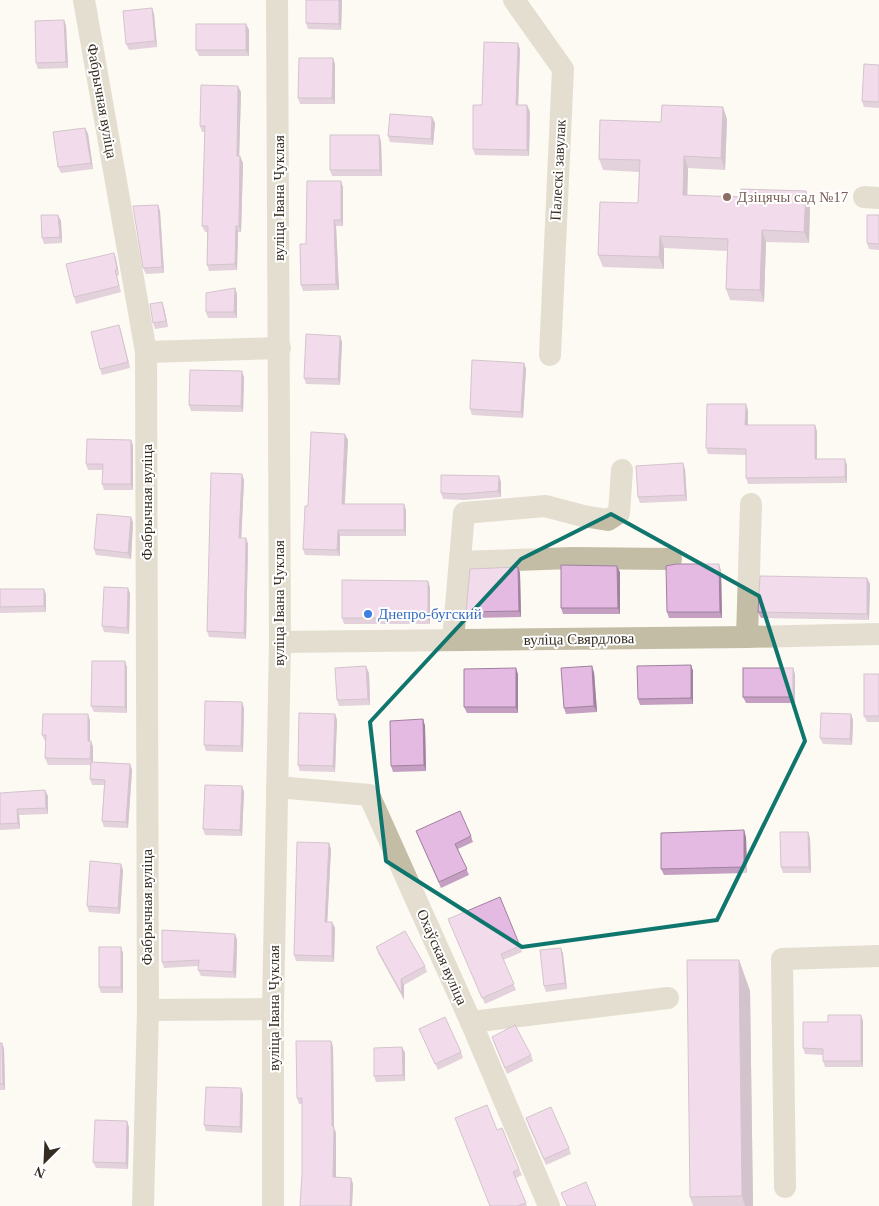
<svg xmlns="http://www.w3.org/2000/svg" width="879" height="1206" viewBox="0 0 879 1206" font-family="Georgia,serif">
  <rect width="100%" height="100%" fill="#fdf9f3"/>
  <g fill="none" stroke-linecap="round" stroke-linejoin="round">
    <g stroke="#c4bda6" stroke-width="22">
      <path d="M84,0L146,352L148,1010L143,1206"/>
      <path d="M514,0L563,69L550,355"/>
      <path d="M864,197L879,198"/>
      <path d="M146,352L280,348"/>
      <path d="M460,562L572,558L671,559"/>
      <path d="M747,637L751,504"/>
      <path d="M453,640L464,513L545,506L583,516L608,520L619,513L622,470"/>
      <path d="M280,642L747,637L879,634"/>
      <path d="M277,787L369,795L471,1022L549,1206"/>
      <path d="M148,1010L273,1009"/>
      <path d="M471,1022L668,998"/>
      <path d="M785,1187L782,959L879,956"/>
      <path d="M273,1206V1009L280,642L277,0"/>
    </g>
  </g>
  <g fill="#c49fc2">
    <path d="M342,0L341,30L308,29L306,23Z"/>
    <path d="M152,8L154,14L157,47L129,50L126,44Z"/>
    <path d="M64,20L66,26L68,68L38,69L36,63Z"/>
    <path d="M246,24L249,30V56H199L196,50Z"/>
    <path d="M520,49L518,105H527L530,112L529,156L475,155L473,149L482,105Z"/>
    <path d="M335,64V104H300L298,98Z"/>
    <path d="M879,65V108L864,107L862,101Z"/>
    <path d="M241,92L239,156L243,163L241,232H238L237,270L209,271L207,265V232H205L202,226L205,132H202L200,126Z"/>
    <path d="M432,117L435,123L433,145L390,142L388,136Z"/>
    <path d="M727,119L725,170L688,168L687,195L741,197L806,191L810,203L809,243L766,242L764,302L730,300L726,289L727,251L664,248V269L603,267L598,255L638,203L639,172L603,170L599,159L661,122Z"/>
    <path d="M85,128L88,134L93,169L61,173L58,167Z"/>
    <path d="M381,141L382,176H332L330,170Z"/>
    <path d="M343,187V226H336L339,290L303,291L301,285L306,244Z"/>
    <path d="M158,205L160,211L164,273L146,274L143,268Z"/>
    <path d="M58,215L61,221L62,243L44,244L42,238Z"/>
    <path d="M879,215V250L869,249L867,243Z"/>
    <path d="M114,253L116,259L119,275L117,276L121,292L76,304L74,297Z"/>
    <path d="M235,288L237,294V318H208L206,312Z"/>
    <path d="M162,302L164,308L168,327L155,329L153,323Z"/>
    <path d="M119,325L130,368L102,375L100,369Z"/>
    <path d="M342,342L340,385L306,384L304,378Z"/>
    <path d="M524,363L526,369L523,418L472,415L470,409Z"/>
    <path d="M244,377L243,412L191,411L189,405Z"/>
    <path d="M746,404L748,411V425L817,431V459L847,465V483L748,484L746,478V455L708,454L706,448Z"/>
    <path d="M345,434L348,440L345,504L406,510V536H340V556L305,555L303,549L308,506Z"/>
    <path d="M131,440L133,446V490H104L102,484V470H88L86,464Z"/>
    <path d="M685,469L687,501L640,503L638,497Z"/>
    <path d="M244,480L241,538H246L248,544L246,639L209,637L207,631Z"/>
    <path d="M501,482V497L464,500L443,499L441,493Z"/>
    <path d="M131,517L133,523L131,559L96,555L94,549Z"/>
    <path d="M518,567L520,573L521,617L468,618L466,612Z"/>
    <path d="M721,570L722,618H669L667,612Z"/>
    <path d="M620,572V614H563L561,608Z"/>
    <path d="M867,578L870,584L869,620L761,618L758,612Z"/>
    <path d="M430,587V624H344L342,618Z"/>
    <path d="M128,588L130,594L129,634L104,632L102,626Z"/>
    <path d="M0,589H44L46,595V612L0,613Z"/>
    <path d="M691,665L693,671V704L640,705L638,699Z"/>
    <path d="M127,667V713L94,712L91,706Z"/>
    <path d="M594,672L597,712L566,714L564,708Z"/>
    <path d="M369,673L370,705L339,706L337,700Z"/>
    <path d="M518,674V713H467L464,707Z"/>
    <path d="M795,674V703H746L743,697Z"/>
    <path d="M879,674V722H867L864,716Z"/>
    <path d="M244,708L243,752L206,751L204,745Z"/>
    <path d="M335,714L337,720L335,772L300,771L298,765Z"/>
    <path d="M851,714L853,720L852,745L823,744L820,738Z"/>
    <path d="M423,719L425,726L426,771L393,772L391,766Z"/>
    <path d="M90,720V741L93,747V762L130,764L132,770L128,828L104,827L102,821L104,785H92L90,779L91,765H48L45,758L46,741H45L42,735Z"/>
    <path d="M242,786L244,792L242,836L205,835L203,829Z"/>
    <path d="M0,793L48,796V814L19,815L20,829L0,830Z"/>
    <path d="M416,831L471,836L473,842L458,849L469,875L441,888Z"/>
    <path d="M808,832L810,838L811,873H783L781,867Z"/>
    <path d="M746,837L747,873L664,875L661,869Z"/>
    <path d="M329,843L331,849L327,922L335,928L334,962L296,961L294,955Z"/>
    <path d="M123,870L120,914L89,912L87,906Z"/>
    <path d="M451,925L520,946L522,952L503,960L516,990L485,1004Z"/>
    <path d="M235,934L237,940L236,978L201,976L198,970V966L164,968L162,962Z"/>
    <path d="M121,947L123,954V993H101L99,987Z"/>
    <path d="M376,947L425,966L427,972L404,985V1000L378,953Z"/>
    <path d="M561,948L563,954L567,989L546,992L544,986Z"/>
    <path d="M739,960L750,991L753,1206H693L690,1197Z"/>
    <path d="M863,1021V1067H825L823,1061V1055L805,1054L803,1048L828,1022Z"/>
    <path d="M419,1029L461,1052L463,1058L438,1070Z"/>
    <path d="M331,1041L333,1047L334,1128L336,1133V1177L351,1178L353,1184L352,1206H300L302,1175V1104H299L297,1098Z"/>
    <path d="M0,1043H2L4,1049L5,1090H0Z"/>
    <path d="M494,1043L531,1055L533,1061L507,1074Z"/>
    <path d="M402,1047L405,1053V1081L376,1082L374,1076Z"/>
    <path d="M243,1094L242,1133L206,1131L204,1125Z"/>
    <path d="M528,1124L569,1148L571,1154L546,1165Z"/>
    <path d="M129,1127L128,1169L96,1168L93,1162Z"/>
    <path d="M497,1130L519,1169L522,1175L516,1178L527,1206H489Z"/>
  </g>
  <g fill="#a0829e">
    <path d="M339,0H342L341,30L339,24Z"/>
    <path d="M152,8L154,14L157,47L155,41Z"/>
    <path d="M64,20L66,26L68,68L66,62Z"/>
    <path d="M246,24L249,30V56L246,50Z"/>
    <path d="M518,43L520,49L518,111L516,105Z"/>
    <path d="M333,58L335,64V104L332,98Z"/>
    <path d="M238,86L241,92L239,162L237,156Z"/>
    <path d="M527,105L530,112L529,156L527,150Z"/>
    <path d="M723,107L727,119L725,170L721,158Z"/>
    <path d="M432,117L435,123L433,145L431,139Z"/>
    <path d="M85,128L88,134L93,169L91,163Z"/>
    <path d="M379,135L381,141L382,176L380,170Z"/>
    <path d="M240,156L243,163L241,232L239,226Z"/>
    <path d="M684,156L688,168L687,207L683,195Z"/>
    <path d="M341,181L343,187V226L341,220Z"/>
    <path d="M806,191L810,203L809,243L804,232Z"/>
    <path d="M158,205L160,211L164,273L162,267Z"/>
    <path d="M58,215L61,221L62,243L60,237Z"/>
    <path d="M334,220L336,226L339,290L336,284Z"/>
    <path d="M236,226L238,232L237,270L235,264Z"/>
    <path d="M762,230L766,242L764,302L760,290Z"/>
    <path d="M660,236L664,248V269L659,257Z"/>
    <path d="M114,253L116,259L119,275L117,269Z"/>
    <path d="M235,288L237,294V318L234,312Z"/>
    <path d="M162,302L164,308L168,327L166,321Z"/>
    <path d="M119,325L121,331L130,368L128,362Z"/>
    <path d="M340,336L342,342L340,385L338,379Z"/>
    <path d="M524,363L526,369L523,418L521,412Z"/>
    <path d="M242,371L244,377L243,412L241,406Z"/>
    <path d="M746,404L748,411V431L745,425Z"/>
    <path d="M815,425L817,431V465L815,459Z"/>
    <path d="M345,434L348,440L344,510L342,504Z"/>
    <path d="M131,440L133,446V490L131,484Z"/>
    <path d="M845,459L847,465V483L845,477Z"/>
    <path d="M683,463L685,469L687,501L685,495Z"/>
    <path d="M242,474L244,480L241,544L239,538Z"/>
    <path d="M499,476L501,482V497L498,491Z"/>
    <path d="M404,504L406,510V536L404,530Z"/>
    <path d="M131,517L133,523L131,559L128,553Z"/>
    <path d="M338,530L340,536V556L337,550Z"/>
    <path d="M246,538L248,544L246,639L244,633Z"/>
    <path d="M719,564L721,570L722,618L720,612Z"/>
    <path d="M617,566L620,572V614L618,608Z"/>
    <path d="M518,567L520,573L521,617L519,611Z"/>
    <path d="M867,578L870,584L869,620L867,614Z"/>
    <path d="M428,581L430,587V624L428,618Z"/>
    <path d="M128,588L130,594L129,634L127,628Z"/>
    <path d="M44,589L46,595V612L44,606Z"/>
    <path d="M125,661L127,667V713L125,707Z"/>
    <path d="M691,665L693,671V704L691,698Z"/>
    <path d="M366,666L369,673L370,705L368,699Z"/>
    <path d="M592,666L594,672L597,712L594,706Z"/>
    <path d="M516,668L518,674V713L516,707Z"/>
    <path d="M793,668L795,674V703L793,697Z"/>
    <path d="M242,702L244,708L243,752L241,746Z"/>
    <path d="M88,714L90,720V747L88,741Z"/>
    <path d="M335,714L337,720L335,772L333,766Z"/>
    <path d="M851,714L853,720L852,745L850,739Z"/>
    <path d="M423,719L425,726L426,771L424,765Z"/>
    <path d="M91,741L93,747V765L90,759Z"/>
    <path d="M130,764L132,770L128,828L126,822Z"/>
    <path d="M242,786L244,792L242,836L240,830Z"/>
    <path d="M45,790L48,796V814L46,808Z"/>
    <path d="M17,809L19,815L20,829L18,823Z"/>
    <path d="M744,830L746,837L747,873L744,867Z"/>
    <path d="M808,832L810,838L811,873L809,867Z"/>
    <path d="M329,843L331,849L327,928L325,922Z"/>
    <path d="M121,864L123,870L120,914L118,908Z"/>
    <path d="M332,922L335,928L334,962L332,956Z"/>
    <path d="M235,934L237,940L236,978L233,972Z"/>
    <path d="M121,947L123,954V993L121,987Z"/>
    <path d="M561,948L563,954L567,989L565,983Z"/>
    <path d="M739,960L750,991L753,1206H745L742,1196Z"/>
    <path d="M401,979L404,985V1000L402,994Z"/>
    <path d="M861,1015L863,1021V1067L861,1061Z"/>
    <path d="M331,1041L333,1047L334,1128L336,1133V1183L333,1177Z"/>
    <path d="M2,1043L4,1049L5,1090L3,1084Z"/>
    <path d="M402,1047L405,1053V1081L403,1075Z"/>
    <path d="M241,1088L243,1094L242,1133L240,1127Z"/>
    <path d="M127,1121L129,1127L128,1169L126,1163Z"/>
    <path d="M351,1178L353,1184L352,1206H350Z"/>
  </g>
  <g fill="#e4b9e2" stroke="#a0829e">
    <path d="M306,0H339V24L306,23Z"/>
    <path d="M152,8L155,41L126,44L123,11Z"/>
    <path d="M64,20L66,62L36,63L35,21Z"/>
    <rect x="196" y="24" width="50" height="26"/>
    <path d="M484,42L518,43L516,105H527V150L473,149V105H482Z"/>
    <path d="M299,58H333L332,98H298Z"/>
    <path d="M864,64L879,65V102L862,101Z"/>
    <path d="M201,85L238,86L237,156H240L239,226H236L235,264L207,265L208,226H202L205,126H200Z"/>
    <path d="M662,105L723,107L721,158L684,156L683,195L741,197V189L806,191L804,232L762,230L760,290L726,289L728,239L660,236L659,257L598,255L600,202L638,203L640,160L599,159L600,120L661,122Z"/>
    <path d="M390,114L432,117L431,139L388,136Z"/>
    <path d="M85,128L91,163L58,167L53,132Z"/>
    <path d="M330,135H379L380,170H330Z"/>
    <path d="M307,181H341V220H334L336,284L301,285L300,244H306Z"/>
    <path d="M158,205L162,267L143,268L133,206Z"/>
    <path d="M41,215H58L60,237L42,238Z"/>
    <path d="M867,215H879V244L867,243Z"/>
    <path d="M114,253L117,269L115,270L119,286L74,297L66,264Z"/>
    <path d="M235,288L234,312H206V293Z"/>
    <path d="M162,302L166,321L153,323L150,304Z"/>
    <path d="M119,325L128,362L100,369L91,332Z"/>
    <path d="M306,334L340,336L338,379L304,378Z"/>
    <path d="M472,360L524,363L521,412L470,409Z"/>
    <path d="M190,370L242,371L241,406L189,405Z"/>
    <path d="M707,404H746L745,425H815V459H845V477L746,478V449L706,448Z"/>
    <path d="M311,432L345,434L342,504H404V530H338L337,550L303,549L305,506H308Z"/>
    <path d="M87,439L131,440V484H102L103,464H86Z"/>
    <path d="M683,463L685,495L638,497L636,466Z"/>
    <path d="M211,473L242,474L239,538H246L244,633L207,631Z"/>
    <path d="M441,475L499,476L498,491L462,494L441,493Z"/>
    <path d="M97,514L131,517L128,553L94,549Z"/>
    <path d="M676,564H719L720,612H667L666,566Z"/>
    <path d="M561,565L617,566L618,608H561Z"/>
    <path d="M518,567L519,611L466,612L470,569Z"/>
    <path d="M760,576L867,578V614L758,612Z"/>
    <path d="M342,580L428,581V618H342Z"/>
    <path d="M104,587L128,588L127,628L102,626Z"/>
    <path d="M0,589H44V606L0,607Z"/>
    <path d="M92,661H125V707L91,706Z"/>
    <path d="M691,665V698L638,699L637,666Z"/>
    <path d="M366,666L368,699L337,700L335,668Z"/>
    <path d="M592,666L594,706L564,708L561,668Z"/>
    <path d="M516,668V707H464V669Z"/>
    <rect x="743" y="668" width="50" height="29"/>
    <rect x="864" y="674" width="15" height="42"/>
    <path d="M205,701L242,702L241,746L204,745Z"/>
    <path d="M299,713L335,714L333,766L298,765Z"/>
    <path d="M821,713L851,714L850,739L820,738Z"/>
    <path d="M43,714H88V741H91L90,759L45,758L46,735H42Z"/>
    <path d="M423,719L424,765L391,766L390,721Z"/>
    <path d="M91,762L130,764L126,822L102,821L105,780L90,779Z"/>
    <path d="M205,785L242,786L240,830L203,829Z"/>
    <path d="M45,790L46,808L17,809L18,823L0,824V793Z"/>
    <path d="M460,811L471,836L455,844L467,869L439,882L416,831Z"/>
    <path d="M744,830V867L661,869V833Z"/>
    <path d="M780,832H808L809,867H781Z"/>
    <path d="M297,842L329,843L325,922H332V956L294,955Z"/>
    <path d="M90,861L121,864L118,908L87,906Z"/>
    <path d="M500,897L520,946L501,954L514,984L482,998L448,919Z"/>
    <path d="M162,930L235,934L233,972L198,970L199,960L162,962Z"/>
    <path d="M405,931L425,966L401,979L402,994L376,947Z"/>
    <rect x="99" y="947" width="22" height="40"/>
    <path d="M561,948L565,983L544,986L540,950Z"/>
    <path d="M687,960H739L742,1196L690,1197Z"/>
    <path d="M828,1015H861V1061H823V1049L803,1048V1022H828Z"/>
    <path d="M445,1017L461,1052L435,1064L419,1029Z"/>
    <path d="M515,1025L531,1055L505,1068L492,1037Z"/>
    <path d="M296,1041H331L332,1126L334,1127L333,1177L351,1178L350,1206H300L302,1175V1098H297Z"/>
    <path d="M0,1043H2L3,1084H0Z"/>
    <path d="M402,1047L403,1075L374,1076V1048Z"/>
    <path d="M206,1087L241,1088L240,1127L204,1125Z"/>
    <path d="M487,1105L497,1130L502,1128L519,1169L513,1172L526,1203L517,1206H490L455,1118Z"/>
    <path d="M551,1107L569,1148L544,1159L526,1118Z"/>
    <path d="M95,1120L127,1121L126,1163L93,1162Z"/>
    <path d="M586,1182L596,1206H567L561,1193Z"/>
  </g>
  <path d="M0 0H879V1206H0ZM611,514L759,596L805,741L717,920L522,947L386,861L370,722L521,559Z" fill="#fdf9f3" fill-opacity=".55" fill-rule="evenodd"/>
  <path fill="none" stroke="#0f766e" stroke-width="4" stroke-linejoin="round" d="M611,514L759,596L805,741L717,920L522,947L386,861L370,722L521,559Z"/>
  <circle fill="#8d6e63" stroke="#fff" stroke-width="2" cx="727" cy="197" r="5"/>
  <circle fill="#3f7fe0" stroke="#fff" stroke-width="2" cx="368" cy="614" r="5"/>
  <g text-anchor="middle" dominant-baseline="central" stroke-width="4" stroke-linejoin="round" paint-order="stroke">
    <g font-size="15" fill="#352c21" stroke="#fff">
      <text transform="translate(102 101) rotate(80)">Фабрычная вуліца</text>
      <text transform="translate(558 170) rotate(-87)">Палескі завулак</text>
      <text transform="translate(279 198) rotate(-90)">вуліца Івана Чуклая</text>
      <text transform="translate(147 502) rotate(-90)">Фабрычная вуліца</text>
      <text transform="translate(279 603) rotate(-90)">вуліца Івана Чуклая</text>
      <text transform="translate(579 639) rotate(-1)">вуліца Свярдлова</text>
      <text transform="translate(147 907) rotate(-90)">Фабрычная вуліца</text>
      <text transform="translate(442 957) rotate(66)">Охаўская вуліца</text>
      <text transform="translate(274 1008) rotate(-90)">вуліца Івана Чуклая</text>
    </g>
    <g font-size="15" fill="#785e54" stroke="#fff" text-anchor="start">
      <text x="737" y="197">Дзіцячы сад №17</text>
    </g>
    <g font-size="15" fill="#366cbe" stroke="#fff" text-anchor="start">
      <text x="378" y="614">Днепро-бугский</text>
    </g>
  </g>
  <g transform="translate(45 1161) rotate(204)" stroke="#ffffff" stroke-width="4" paint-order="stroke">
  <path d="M0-4L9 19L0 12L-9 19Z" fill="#352c21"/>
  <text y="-8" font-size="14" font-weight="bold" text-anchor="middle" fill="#352c21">N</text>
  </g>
</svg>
